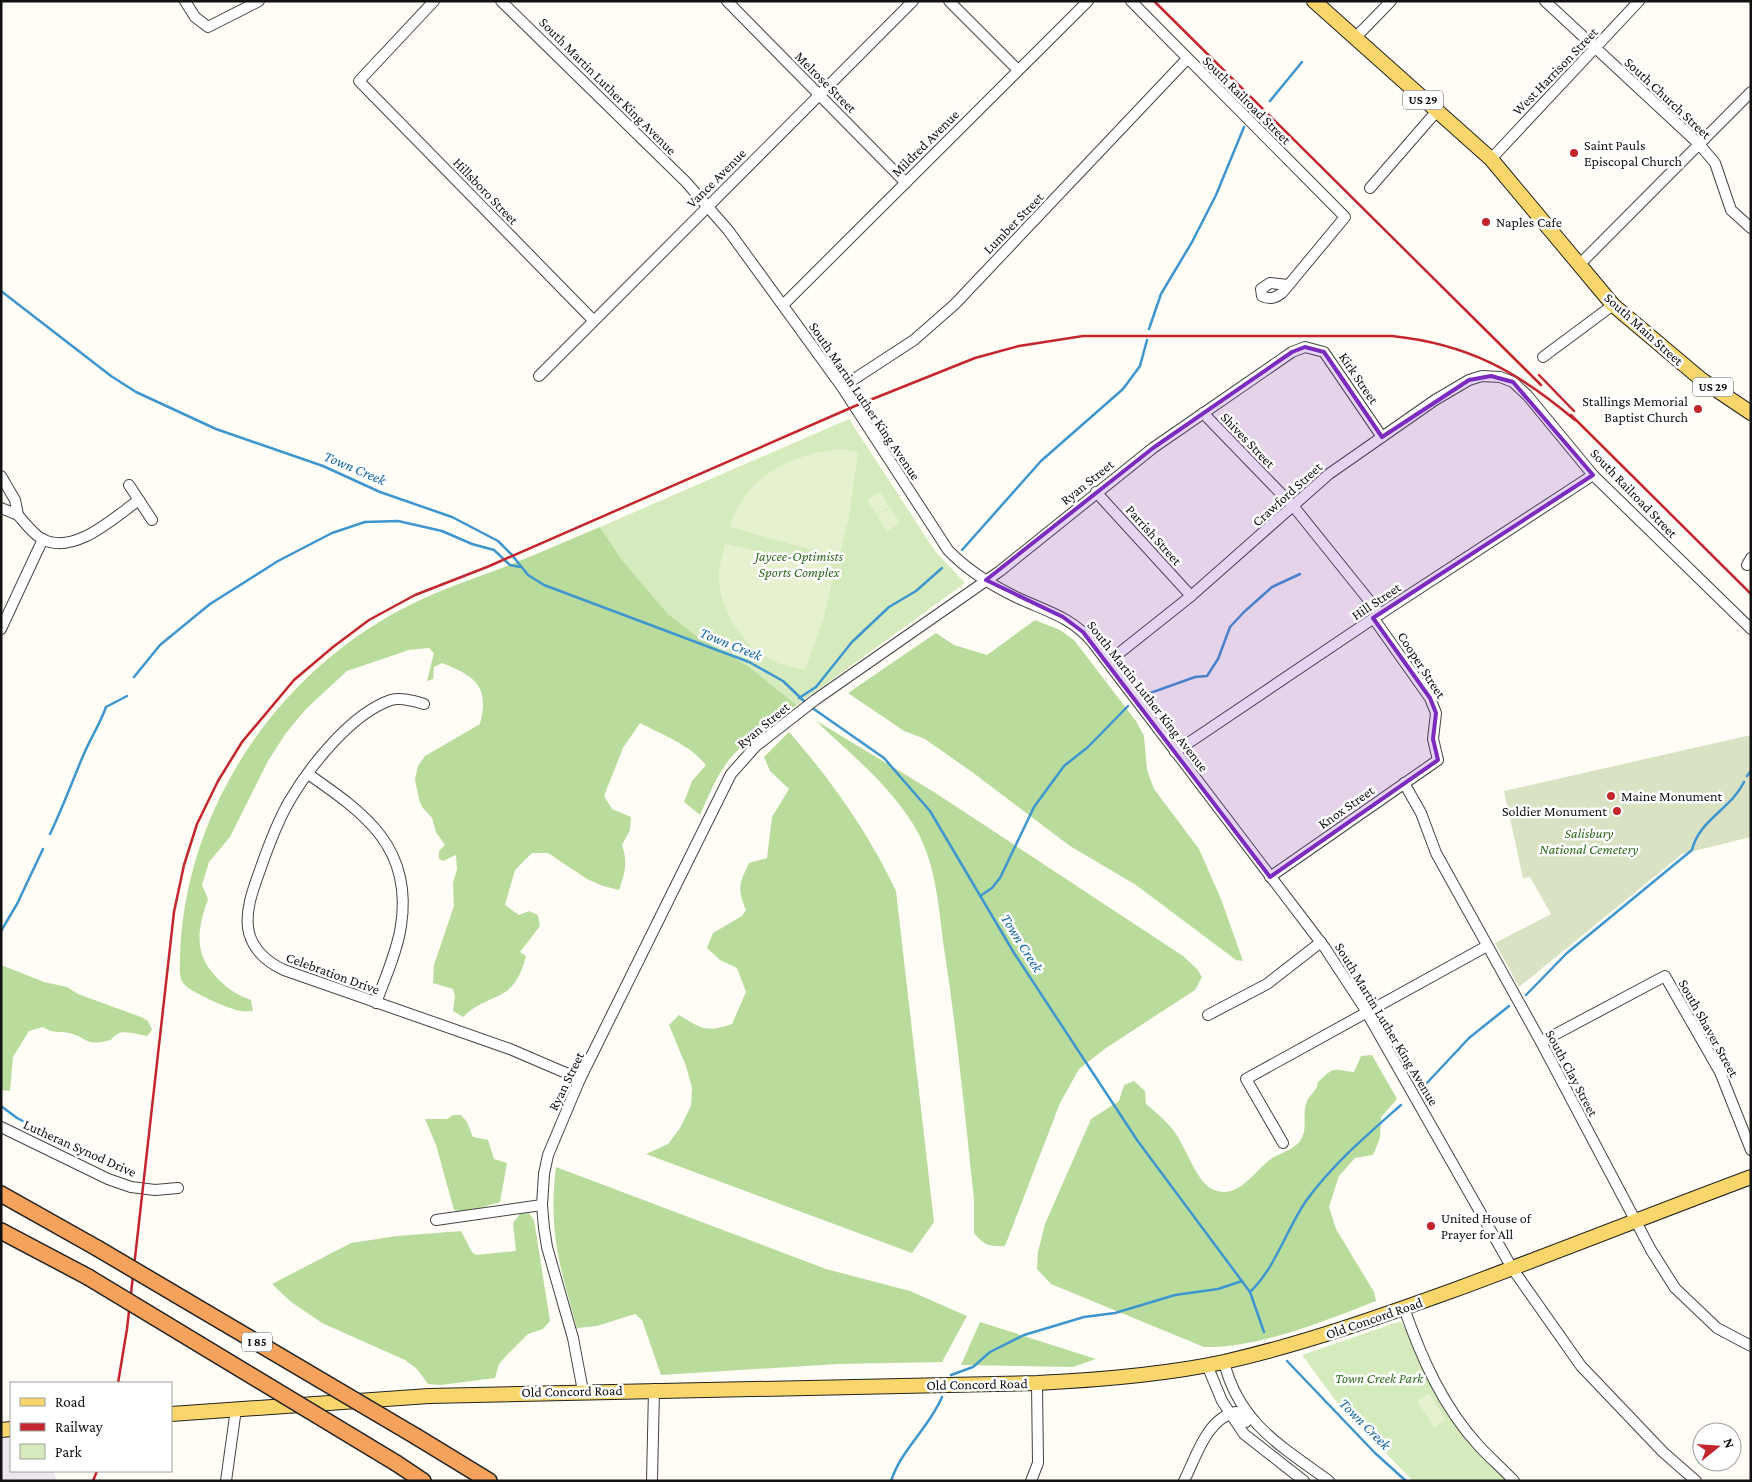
<svg xmlns="http://www.w3.org/2000/svg" width="1752" height="1482" viewBox="0 0 1752 1482" font-family="'Crimson Pro',serif">
  <rect width="100%" height="100%" fill="#fffdf5"/>
  <path fill="#eee6ef" d="M11,1436V1471H53L57,1481H1V1437Z"/>
  <g fill="#d5ebbd">
    <path d="M849,419L935,551L965,583L797,705L748,666L698,637L668,614L622,560L600,527Z"/>
    <path d="M1401,1321L1434,1382L1478,1444L1514,1481H1413L1339,1405L1302,1355Z"/>
  </g>
  <g fill="#b9dc9c">
    <path d="M600,527L622,560L668,614L698,637L748,666L797,705C771,723 739,742 722,770C713,784 707,800 700,815L684,802L692,781L706,765C690,745 663,735 640,723L623,748L604,796L612,809L631,817L630,830L622,845C628,862 625,873 619,890L603,886L587,879L548,853H532L515,870L505,905L519,915L529,911L538,915L540,926L520,952L526,956C513,1006 492,989 463,1017L453,1011L455,996L453,989L433,983L434,965L454,906L453,883L457,869L456,855L443,861L439,859V851L445,845L436,832L432,818L422,807L419,799L415,779L418,766L425,756L480,724C490,686 475,676 442,663L434,667L433,679L427,681L434,653L429,648L409,650L347,671L306,709L286,733L268,761L230,837L209,862L202,885L208,899C197,930 193,955 219,980C230,990 237,995 251,1000L253,1011C249,1011 245,1012 241,1011C231,1010 190,992 184,984C178,977 180,966 180,958C184,808 279,668 414,603C442,589 472,579 502,568C535,555 567,541 600,527Z"/>
    <path d="M1035,620L1060,630L1074,640L1136,721L1144,736L1147,770L1154,789L1199,849L1221,899L1243,961L1236,960L1136,885L1070,846L972,772L925,739L904,731L848,693L936,633L954,645L987,655Z"/>
    <path d="M815,720L934,792L1183,956L1197,969L1202,977L1195,990L1106,1048L1079,1069L1060,1103L1005,1246C989,1247 984,1245 974,1233V1200C965,1116 957,1032 944,948C938,903 936,856 909,818C884,780 847,751 815,720Z"/>
    <path d="M789,732C832,781 868,832 896,891L934,1222L912,1253L646,1154L668,1144L680,1128L691,1106L692,1088L686,1066L669,1025L679,1015C703,1029 705,1033 732,1024L746,992L737,968L720,960L707,948L713,933L742,916L746,910C737,888 739,884 749,863L767,858L772,817L789,789L770,771L764,757Z"/>
    <path d="M1,965L44,982L67,987L78,994L141,1017L148,1021L152,1030L147,1036C134,1034 119,1027 111,1040C83,1047 90,1038 69,1033C57,1030 56,1035 43,1027L29,1031L13,1057L10,1091L1,1090Z"/>
    <path d="M1372,1055L1397,1099L1381,1117L1380,1138L1373,1155L1355,1158L1339,1176L1329,1207L1336,1229L1374,1292L1376,1301C1324,1321 1260,1348 1204,1347L1051,1284L1037,1269L1038,1252L1045,1224L1091,1119L1119,1101L1124,1085L1134,1081L1145,1091L1146,1104C1156,1112 1166,1121 1174,1131C1185,1145 1197,1184 1214,1190C1241,1200 1255,1168 1274,1157C1283,1152 1293,1150 1300,1141C1309,1128 1301,1115 1307,1101C1311,1093 1317,1091 1318,1082C1336,1065 1332,1070 1354,1072L1361,1056Z"/>
    <path d="M453,1115H461L467,1122L473,1137L488,1140L494,1159L507,1163L500,1202L466,1212L454,1210L436,1145L425,1119H447Z"/>
    <path d="M556,1167L826,1269L910,1291L967,1316L942,1362L838,1364L661,1375L642,1320L635,1314L597,1326L577,1328C560,1268 548,1231 556,1167Z"/>
    <path d="M529,1213L534,1220L550,1321L543,1329L528,1334L507,1355L499,1364L495,1378L441,1385L428,1384L417,1369L405,1360L322,1323L290,1301L272,1284L351,1243L397,1236L461,1231L472,1252L476,1255L516,1251L513,1223L520,1214Z"/>
    <path d="M980,1322L1096,1359L1073,1367L961,1365Z"/>
  </g>
  <path fill="#d9e3c4" d="M1751,735V837L1682,854L1519,987L1495,943L1551,914L1530,877L1523,878L1504,791Z"/>
  <g fill="#e6f2cf">
    <path d="M840,449L858,451L849,517L840,553L834,556L730,527C743,477 793,453 840,449Z"/>
    <path d="M880,492L889,507L877,515L867,500Z"/>
    <path d="M890,508L900,523L887,531L877,516Z"/>
    <path d="M725,544L832,567L834,573L823,620L805,670C793,667 779,665 768,658C743,644 721,612 719,582C718,570 722,557 725,544Z"/>
    <path d="M1429,1393L1446,1420L1434,1427L1417,1401Z"/>
  </g>
  <g fill="none" stroke-linecap="round" stroke-linejoin="round">
    <g stroke="#3f96cf" stroke-width="2.5">
      <path d="M1270,101L1302,62"/>
      <path d="M1,291L111,376L136,392L216,429L323,466L380,492L452,517L498,541L512,555L528,575L544,585L749,662L783,681L807,704"/>
      <path d="M1149,329L1161,294L1192,242L1216,195L1244,127"/>
      <path d="M962,550L1041,461L1123,389L1140,366L1147,340"/>
      <path d="M134,677L160,645L210,604L278,561L332,533L365,522L398,521L442,531L472,544L494,550L510,565L520,567"/>
      <path d="M1139,697L1195,677L1207,676L1218,659L1230,627L1244,612L1272,587L1300,574"/>
      <path d="M799,698L816,687L852,642L889,607L916,591L942,568"/>
      <path d="M811,707L884,758L930,811L1014,953L1137,1140L1250,1292L1264,1332"/>
      <path d="M1747,776L1751,771"/>
      <path d="M50,834C62,809 72,782 83,756C90,739 100,724 106,707L127,696"/>
      <path d="M980,896L992,888L1000,878L1034,807L1064,766L1088,747L1128,706"/>
      <path d="M1,931L17,904L43,849"/>
      <path d="M1526,995L1567,953L1692,850C1699,820 1731,809 1744,782"/>
      <path d="M1425,1085L1469,1038L1509,1006"/>
      <path d="M1,1106L17,1118L90,1155"/>
      <path d="M1250,1292C1276,1267 1286,1230 1306,1201C1333,1164 1367,1135 1401,1105"/>
      <path d="M1287,1361L1375,1453L1406,1481"/>
      <path d="M951,1375L973,1367L990,1352L1024,1335L1084,1317L1115,1313L1175,1295L1218,1289L1242,1281"/>
      <path d="M891,1481C902,1448 929,1428 942,1397"/>
    </g>
    <defs>
      <g id="minor">
        <path d="M185,1L195,17L208,27L259,1"/>
        <path d="M434,1L359,81L593,320"/>
        <path d="M501,1L686,182L728,230L842,387L948,550C967,570 993,586 1018,598C1046,611 1072,617 1093,643L1325,948L1363,1006L1512,1268L1581,1366L1663,1452L1696,1481"/>
        <path d="M727,1L906,183"/>
        <path d="M949,1L1018,70"/>
        <path d="M1131,1L1345,217L1282,293C1275,298 1270,300 1262,296L1261,289L1270,283L1288,285"/>
        <path d="M1545,1L1699,144L1715,163L1731,210L1751,228"/>
        <path d="M1355,38L1391,1"/>
        <path d="M1491,159L1639,1"/>
        <path d="M1370,188L1436,112"/>
        <path d="M1579,265L1751,92"/>
        <path d="M783,305L1088,1"/>
        <path d="M1543,357L1613,305"/>
        <path d="M539,376L913,1"/>
        <path d="M842,387L914,340L955,304L1187,59"/>
        <path d="M1203,413L1294,507L1380,614"/>
        <path d="M1,476L15,500L18,515L1,508"/>
        <path d="M129,485L152,520"/>
        <path d="M1096,492L1191,596"/>
        <path d="M18,515C25,523 33,534 42,539C75,556 114,517 139,500"/>
        <path d="M1747,565L1751,558"/>
        <path d="M1,629L43,539"/>
        <path d="M1108,662L1191,596L1329,474L1435,400L1469,380L1482,376L1500,377L1513,382L1527,395L1593,475L1751,629"/>
        <path d="M424,704C414,701 401,697 391,700C352,713 310,766 290,800C277,822 268,847 260,870C253,889 244,913 249,933C254,951 269,963 284,970L510,1049L580,1079"/>
        <path d="M1175,752L1380,614L1593,475"/>
        <path d="M308,774C366,814 413,848 401,926C397,952 385,978 376,1003"/>
        <path d="M1404,783L1421,813L1436,853L1541,1042L1651,1250L1675,1288L1717,1328L1751,1346"/>
        <path d="M1270,877L1438,760L1433,739L1436,713L1430,698L1374,619"/>
        <path d="M1208,1015L1267,984L1321,942"/>
        <path d="M1541,1042L1665,976L1720,1072L1751,1150"/>
        <path d="M1,1127L108,1179L131,1187L155,1190L178,1188"/>
        <path d="M1283,1143L1246,1079L1487,946"/>
        <path d="M436,1220L542,1205"/>
        <path d="M1404,1308C1421,1357 1443,1407 1479,1446C1490,1458 1503,1469 1514,1481"/>
        <path d="M1224,1362C1239,1423 1281,1446 1329,1481"/>
        <path d="M1207,1365L1222,1401L1244,1434L1304,1481"/>
        <path d="M583,1391L573,1338L547,1247L544,1228L542,1205L544,1174L548,1155L580,1079L731,774L756,746L815,700L1000,571L1153,448L1292,352L1305,347L1324,352L1382,437"/>
        <path d="M226,1481L236,1409"/>
        <path d="M652,1481L654,1389"/>
        <path d="M1031,1481L1038,1463L1037,1383"/>
        <path d="M1184,1481C1196,1457 1207,1418 1236,1412L1246,1422"/>
      </g>
      <g id="major">
        <path d="M1314,1L1491,159L1613,305L1702,380L1751,413"/>
        <path d="M171,1414L429,1396L1037,1383C1099,1380 1163,1375 1224,1362C1303,1344 1379,1317 1454,1290C1554,1253 1652,1214 1751,1177"/>
        <path d="M1,1430L11,1429"/>
      </g>
      <g id="highway">
        <path d="M1,1194L97,1248"/>
        <path d="M1,1231L88,1277"/>
        <path d="M417,1437L489,1481"/>
        <path d="M396,1463L423,1481"/>
      </g>
    </defs>
    <use href="#minor" stroke="#444" stroke-width="12"/>
    <use href="#major" stroke="#222" stroke-width="16"/>
    <use href="#highway" stroke="#222" stroke-width="18"/>
    <use href="#minor" stroke="#fff" stroke-width="10"/>
    <use href="#major" stroke="#f9d66b" stroke-width="14"/>
    <use href="#highway" stroke="#f5a25d" stroke-width="15"/>
    <g stroke="#c4262e" stroke-width="2.5">
      <path d="M1154,1L1541,385"/>
      <path d="M1539,375L1574,411"/>
      <path d="M1571,415L1751,594"/>
      <path d="M118,1383L127,1329L174,912L184,865L197,824L218,781L242,742L294,680L333,647L369,620L415,595L487,567L855,406L975,358L1019,346L1083,336H1392C1468,344 1517,371 1575,420"/>
      <path d="M93,1481L97,1471"/>
    </g>
    <defs>
      <g id="highway-bridge">
        <path d="M97,1248L417,1437"/>
        <path d="M88,1277L396,1463"/>
      </g>
    </defs>
    <use href="#highway-bridge" stroke="#222" stroke-width="18" stroke-linecap="butt"/>
    <use href="#highway-bridge" stroke="#f5a25d" stroke-width="15"/>
  </g>
  <path fill="#7b2cbf" fill-opacity="0.2" stroke="#7b2cbf" stroke-width="4" stroke-linejoin="round" d="M1305,347L1324,352L1382,437L1469,380L1491,376L1513,382L1593,475L1373,618L1430,698L1436,713L1433,739L1438,760L1270,877L1083,632L1063,617L986,580L1153,448L1292,352Z"/>
  <g fill="#c4262e" stroke="#fff" stroke-width="2">
    <circle cx="1574" cy="153" r="5"/>
    <circle cx="1486" cy="222" r="5"/>
    <circle cx="1698" cy="409" r="5"/>
    <circle cx="1611" cy="796" r="5"/>
    <circle cx="1617" cy="811" r="5"/>
    <circle cx="1431" cy="1226" r="5"/>
  </g>
  <g text-anchor="middle" dominant-baseline="central" stroke-width="5" stroke-linejoin="round" paint-order="stroke">
    <g fill="#fff" stroke="#585858" stroke-width="1">
      <rect x="1403" y="90.5" width="40" height="19" rx="4"/>
      <rect x="1693" y="377.5" width="40" height="19" rx="4"/>
      <rect x="242" y="1332.5" width="30" height="19" rx="4"/>
    </g>
    <g font-size="12" font-weight="bold" fill="#111">
      <text x="1423" y="100">US 29</text>
      <text x="1713" y="387">US 29</text>
      <text x="257" y="1342">I 85</text>
    </g>
    <g font-size="14" fill="#111" stroke="#fff">
      <text transform="translate(1555 71) rotate(-46)">West Harrison Street</text>
      <text transform="translate(826 82) rotate(45)">Melrose Street</text>
      <text transform="translate(608 86) rotate(45)">South Martin Luther King Avenue</text>
      <text transform="translate(1668 98) rotate(43)">South Church Street</text>
      <text transform="translate(1247 100) rotate(45)">South Railroad Street</text>
      <text transform="translate(925 143) rotate(-45)">Mildred Avenue</text>
      <text transform="translate(716 178) rotate(-45)">Vance Avenue</text>
      <text transform="translate(486 191) rotate(46)">Hillsboro Street</text>
      <text transform="translate(1013 223) rotate(-46)">Lumber Street</text>
      <text transform="translate(1644 329) rotate(42)">South Main Street</text>
      <text transform="translate(1359 378) rotate(56)">Kirk Street</text>
      <text transform="translate(865 401) rotate(56)">South Martin Luther King Avenue</text>
      <text transform="translate(1248 440) rotate(46)">Shives Street</text>
      <text transform="translate(1087 482) rotate(-39)">Ryan Street</text>
      <text transform="translate(1634 493) rotate(46)">South Railroad Street</text>
      <text transform="translate(1287 494) rotate(-42)">Crawford Street</text>
      <text transform="translate(1154 535) rotate(48)">Parrish Street</text>
      <text transform="translate(1376 601) rotate(-34)">Hill Street</text>
      <text transform="translate(1422 665) rotate(57)">Cooper Street</text>
      <text transform="translate(1148 696) rotate(52)">South Martin Luther King Avenue</text>
      <text transform="translate(763 725) rotate(-40)">Ryan Street</text>
      <text transform="translate(1346 807) rotate(-35)">Knox Street</text>
      <text transform="translate(333 973) rotate(20)">Celebration Drive</text>
      <text transform="translate(1387 1024) rotate(59)">South Martin Luther King Avenue</text>
      <text transform="translate(1709 1028) rotate(61)">South Shaver Street</text>
      <text transform="translate(1572 1073) rotate(62)">South Clay Street</text>
      <text transform="translate(566 1081) rotate(-64)">Ryan Street</text>
      <text transform="translate(80 1148) rotate(24)">Lutheran Synod Drive</text>
      <text transform="translate(1374 1318) rotate(-19)">Old Concord Road</text>
      <text transform="translate(977 1384) rotate(-1)">Old Concord Road</text>
      <text transform="translate(572 1391) rotate(-1)">Old Concord Road</text>
    </g>
    <g font-size="14" fill="#111" stroke="#fff" text-anchor="start">
      <text x="1584" y="145">Saint Pauls<tspan x="1584" dy="16">Episcopal Church</tspan></text>
      <text x="1496" y="222">Naples Cafe</text>
      <text x="1688" y="401" text-anchor="end">Stallings Memorial<tspan x="1688" dy="16">Baptist Church</tspan></text>
      <text x="1621" y="796">Maine Monument</text>
      <text x="1607" y="811" text-anchor="end">Soldier Monument</text>
      <text x="1441" y="1218">United House of<tspan x="1441" dy="16">Prayer for All</tspan></text>
    </g>
    <g font-size="14" font-style="italic" fill="#2f6b1f" stroke="#fff">
      <text x="799" y="556">Jaycee-Optimists<tspan x="799" dy="16">Sports Complex</tspan></text>
      <text x="1589" y="833">Salisbury<tspan x="1589" dy="16">National Cemetery</tspan></text>
      <text x="1379" y="1378">Town Creek Park</text>
    </g>
    <g font-size="15" font-style="italic" fill="#1768a6" stroke="#fff">
      <text transform="translate(355 468) rotate(23)">Town Creek</text>
      <text transform="translate(731 644) rotate(22)">Town Creek</text>
      <text transform="translate(1022 943) rotate(58)">Town Creek</text>
      <text transform="translate(1365 1424) rotate(45)">Town Creek</text>
    </g>
  </g>
  <rect width="1752" height="1482" fill="none" stroke="#111111" stroke-width="5"/>
  <rect x="10" y="1382" width="162" height="90" fill="#ffffff" stroke="#a0a0a0"/>
  <rect x="20" y="1398" width="25" height="8" fill="#f9d66b" stroke="#a0a0a0"/>
  <text x="55" y="1407" font-size="15" fill="#111111">Road</text>
  <rect x="20" y="1423" width="25" height="8" fill="#c4262e" stroke="#a0a0a0"/>
  <text x="55" y="1432" font-size="15" fill="#111111">Railway</text>
  <rect x="20" y="1444" width="25" height="15" fill="#d5ebbd" stroke="#a0a0a0"/>
  <text x="55" y="1457" font-size="15" fill="#111111">Park</text>
  <g transform="translate(1717 1447) rotate(73)"><circle r="24" fill="#ffffff" stroke="#a0a0a0"/>
  <path d="M0-4L9 19L0 12L-9 19Z" fill="#c4262e"/>
  <text y="-8" font-size="14" font-weight="bold" text-anchor="middle" fill="#111111">N</text>
  </g>
</svg>
